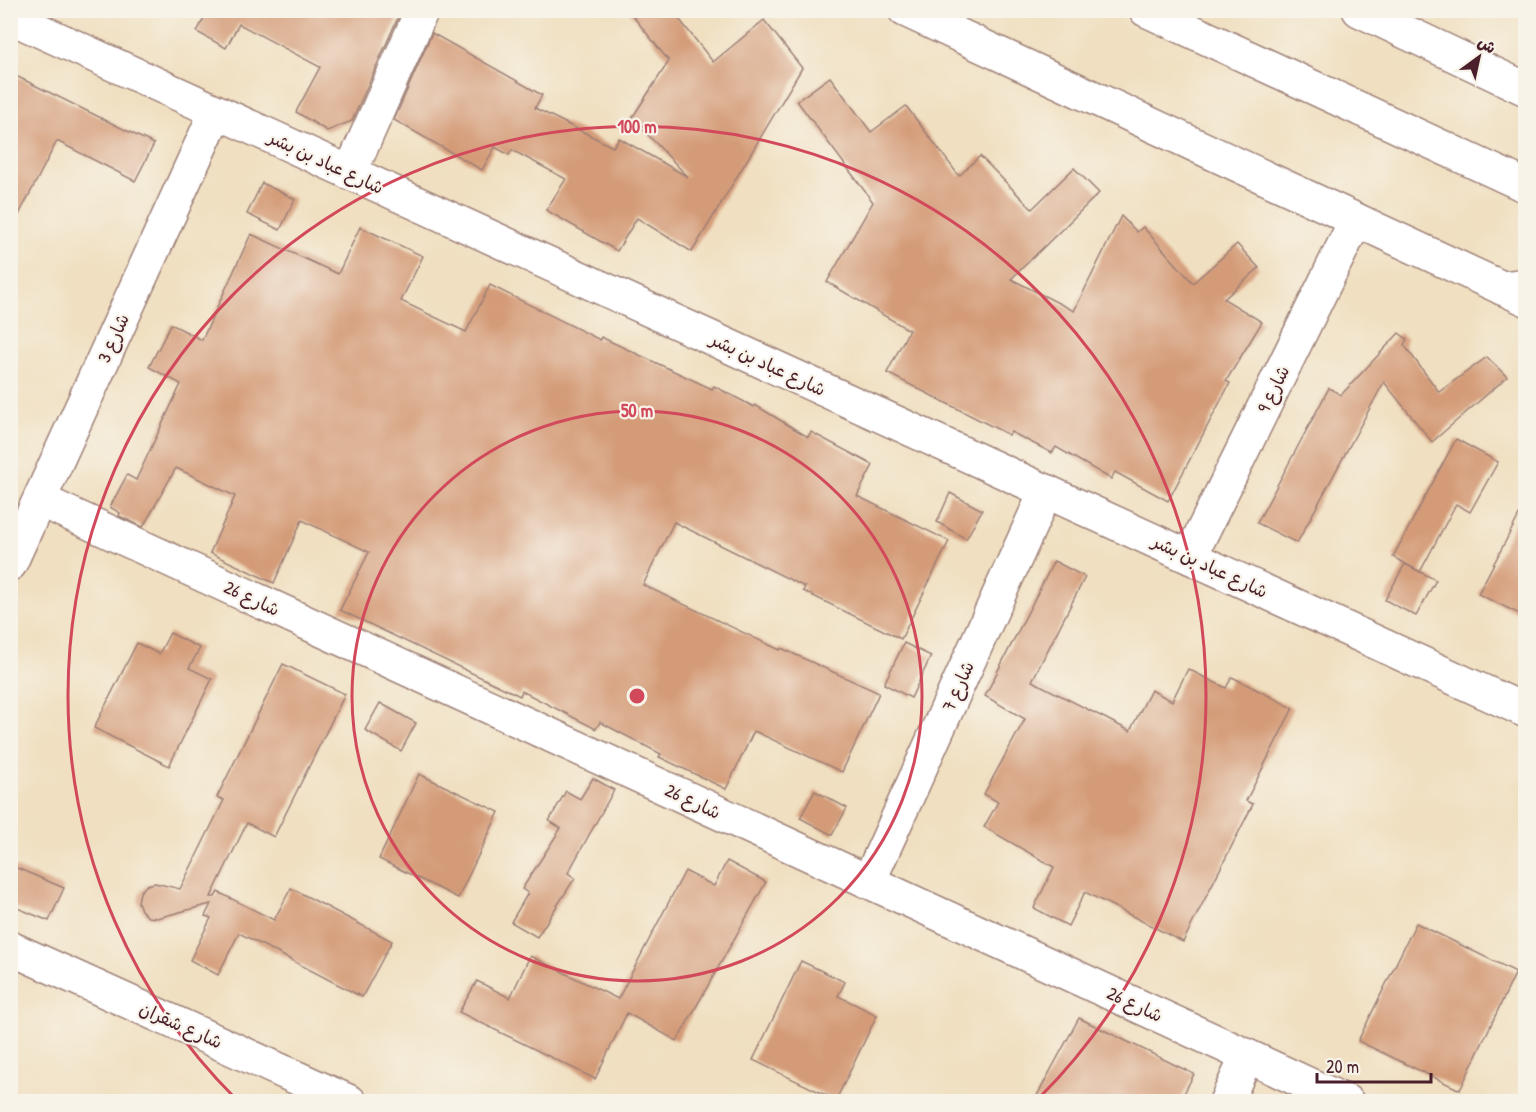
<svg xmlns="http://www.w3.org/2000/svg" width="1536" height="1112" viewBox="0 0 1536 1112" font-family="'Patrick Hand','Playpen Sans Arabic',sans-serif">
  <rect width="100%" height="100%" fill="#f7f3e8"/>
  <filter id="ink" filterUnits="userSpaceOnUse"><feTurbulence type="fractalNoise" baseFrequency=".0167" numOctaves="2"/><feDisplacementMap in="SourceGraphic" scale="12" xChannelSelector="R" yChannelSelector="G"/><feConvolveMatrix kernelMatrix="1 2 1 2 8 2 1 2 1" color-interpolation-filters="sRGB"/></filter>
  <filter id="wash" filterUnits="userSpaceOnUse"><feTurbulence type="fractalNoise" baseFrequency=".008" numOctaves="4" result="noise"/><feDisplacementMap in="SourceGraphic" scale="24" xChannelSelector="R" yChannelSelector="G"/><feGaussianBlur stdDeviation="1.35" result="paint"/><feColorMatrix in="noise" values="0 0 0 0 0 0 0 0 0 0 0 0 0 0 0 0 0 1.4 0 .05"/><feComposite in="paint" operator="in"/></filter>
  <g filter="url(#wash)">
    <rect width="100%" height="100%" fill="#f0dfc0"/>
    <g id="blocks">
      <g fill="#d49b78">
        <path d="M208,10H392L399,15L352,121L327,131L296,112L320,67L239,24L226,48L197,32Z"/>
        <path d="M628,10H672L713,62L764,20L802,68L692,252L637,218L617,251L546,210L566,179L512,150L509,155L495,147L482,170L394,120L432,33L542,95L535,108L613,147L619,138L688,177L632,118L669,61Z"/>
        <path d="M10,73L154,144L135,181L57,141L10,232Z"/>
        <path d="M830,77L871,132L906,106L959,176L980,156L1032,209L1074,168L1099,193L1011,279L1074,311L1121,216L1137,232L1143,227L1193,283L1237,244L1259,268L1224,299L1262,322L1226,381L1230,383L1168,501L1115,472L1111,479L1056,447L1052,453L1011,432L1009,435L887,373L909,330L827,282L873,202L797,101Z"/>
        <path d="M262,183L295,199L280,230L247,214Z"/>
        <path d="M360,227L423,256L401,301L466,332L490,285L600,340L601,337L712,389L714,386L754,407L755,405L808,437L811,432L873,465L857,496L949,541L901,639L803,591L805,587L674,522L643,585L780,650L781,648L879,693L842,772L754,731L726,789L659,757L661,754L600,722L596,729L522,691L520,696L340,610L369,552L302,520L274,583L210,553L235,496L176,468L143,527L119,516L120,513L110,507L127,475L136,480L181,384L149,367L171,324L202,340L251,234L338,274Z"/>
        <path d="M1399,333L1407,339L1404,345L1439,392L1487,357L1507,377L1432,442L1384,382L1297,543L1257,523L1329,388L1341,395Z"/>
        <path d="M1456,439L1498,462L1470,512L1456,504L1420,572L1393,557Z"/>
        <path d="M950,493L982,510L966,539L937,522Z"/>
        <path d="M1526,502V617L1478,594Z"/>
        <path d="M1054,561L1085,577L1032,681L1130,731L1151,690L1172,701L1188,669L1226,688L1232,677L1293,708L1246,801L1253,804L1183,942L1085,892L1068,926L1034,908L1054,867L984,827L998,802L984,794L1025,719L985,696Z"/>
        <path d="M1405,564L1436,580L1416,616L1385,600Z"/>
        <path d="M170,633L200,648L189,668L212,679L169,766L94,728L137,643L159,654Z"/>
        <path d="M904,643L931,656L911,698L884,684Z"/>
        <path d="M283,664L345,694L274,837L247,823L211,897H215L218,892L274,920L291,888L392,941L362,997L239,933L218,975L190,960L211,918L205,916L211,904L157,918L148,917L141,910L138,902L140,892L147,885L155,883L180,889L224,800L217,797Z"/>
        <path d="M380,703L416,723L401,751L365,730Z"/>
        <path d="M419,774L499,812L458,898L379,859Z"/>
        <path d="M593,778L614,790L568,873L575,878L537,937L511,922L528,893L522,889L561,828L549,821L566,791L580,799Z"/>
        <path d="M815,791L847,808L832,835L800,818Z"/>
        <path d="M727,861L766,882L677,1041L627,1013L595,1079L459,1012L477,981L510,998L530,956L618,999L685,871L714,886Z"/>
        <path d="M10,865L64,888L49,921L10,905Z"/>
        <path d="M1416,923L1516,972L1460,1090L1358,1041Z"/>
        <path d="M801,961L845,982L838,996L877,1015L836,1100L753,1060Z"/>
        <path d="M1079,1018L1194,1074L1180,1101H1034Z"/>
      </g>
    </g>
  </g>
  <g filter="url(#ink)">
    <use href="#blocks" fill-opacity="0" stroke="#9d7f76" stroke-width="1.5"/>
    <g fill="none" stroke-linecap="round" stroke-linejoin="round">
      <defs>
        <g id="minor">
          <path d="M905,10L1526,299"/>
          <path d="M10,17L1526,711"/>
          <path d="M350,173L422,10"/>
          <path d="M40,500L1347,1102"/>
          <path d="M1190,557L1356,220"/>
          <path d="M10,564L216,112"/>
          <path d="M869,881L1046,491"/>
          <path d="M10,948L350,1102"/>
          <path d="M1226,1102L1247,1056"/>
        </g>
        <g id="highway">
          <path d="M1146,10L1526,186"/>
          <path d="M1359,10L1526,89"/>
          <path d="M1502,288L1526,285"/>
        </g>
      </defs>
      <use href="#minor" stroke="#9d7f76" stroke-width="36"/>
      <use href="#highway" stroke="#9d7f76" stroke-width="36"/>
      <use href="#minor" stroke="#fff" stroke-width="33"/>
      <use href="#highway" stroke="#fff" stroke-width="33"/>
    </g>
  </g>
  <g fill="none" stroke="#d1495b" stroke-width="3">
    <circle cx="637" cy="696" r="285"/>
    <path d="M235 1098A569 569 0 1 1 1039 1098"/>
  </g>
  <g text-anchor="middle" dominant-baseline="central" stroke-width="4.5" stroke-linejoin="round" paint-order="stroke">
    <g font-size="18" fill="#4a1f2b" stroke="#f7f3e8">
      <text transform="translate(326 162) rotate(25)">شارع عباد بن بشر</text>
      <text transform="translate(113 338) rotate(-66)">شارع 3</text>
      <text transform="translate(768 364) rotate(25)">شارع عباد بن بشر</text>
      <text transform="translate(1273 389) rotate(-64)">شارع 9</text>
      <text transform="translate(1210 566) rotate(25)">شارع عباد بن بشر</text>
      <text transform="translate(252 598) rotate(25)">شارع 26</text>
      <text transform="translate(958 686) rotate(-66)">شارع 7</text>
      <text transform="translate(693 801) rotate(25)">شارع 26</text>
      <text transform="translate(1135 1004) rotate(25)">شارع 26</text>
      <text transform="translate(181 1025) rotate(24)">شارع شقران</text>
    </g>
  </g>
  <circle cx="637" cy="696" r="9" fill="#d1495b" stroke="#f7f3e8" stroke-width="3"/>
  <g font-size="18" text-anchor="middle" font-weight="bold" fill="#d1495b" stroke="#f7f3e8" stroke-width="4.5" stroke-linejoin="round" paint-order="stroke">
    <text x="637" y="133">100 m</text>
    <text x="637" y="417">50 m</text>
  </g>
  <rect width="1536" height="1112" fill="none" stroke="#f7f3e8" stroke-width="36"/>
  <g transform="translate(1479 57) rotate(33)" stroke="#f7f3e8" stroke-width="4.5" paint-order="stroke">
  <path d="M0-4.5L10 22L0 15L-10 22Z" fill="#4a1f2b"/>
  <text y="-9" font-size="16" font-weight="bold" text-anchor="middle" fill="#4a1f2b">ش</text>
  </g>
  <path d="M1317 1073v9h114v-9" fill="none" stroke="#4a1f2b" stroke-width="3"/>
  <text x="1326" y="1073" font-size="18" fill="#4a1f2b" stroke="#f7f3e8" stroke-width="4.5" paint-order="stroke">20 m</text>
</svg>
